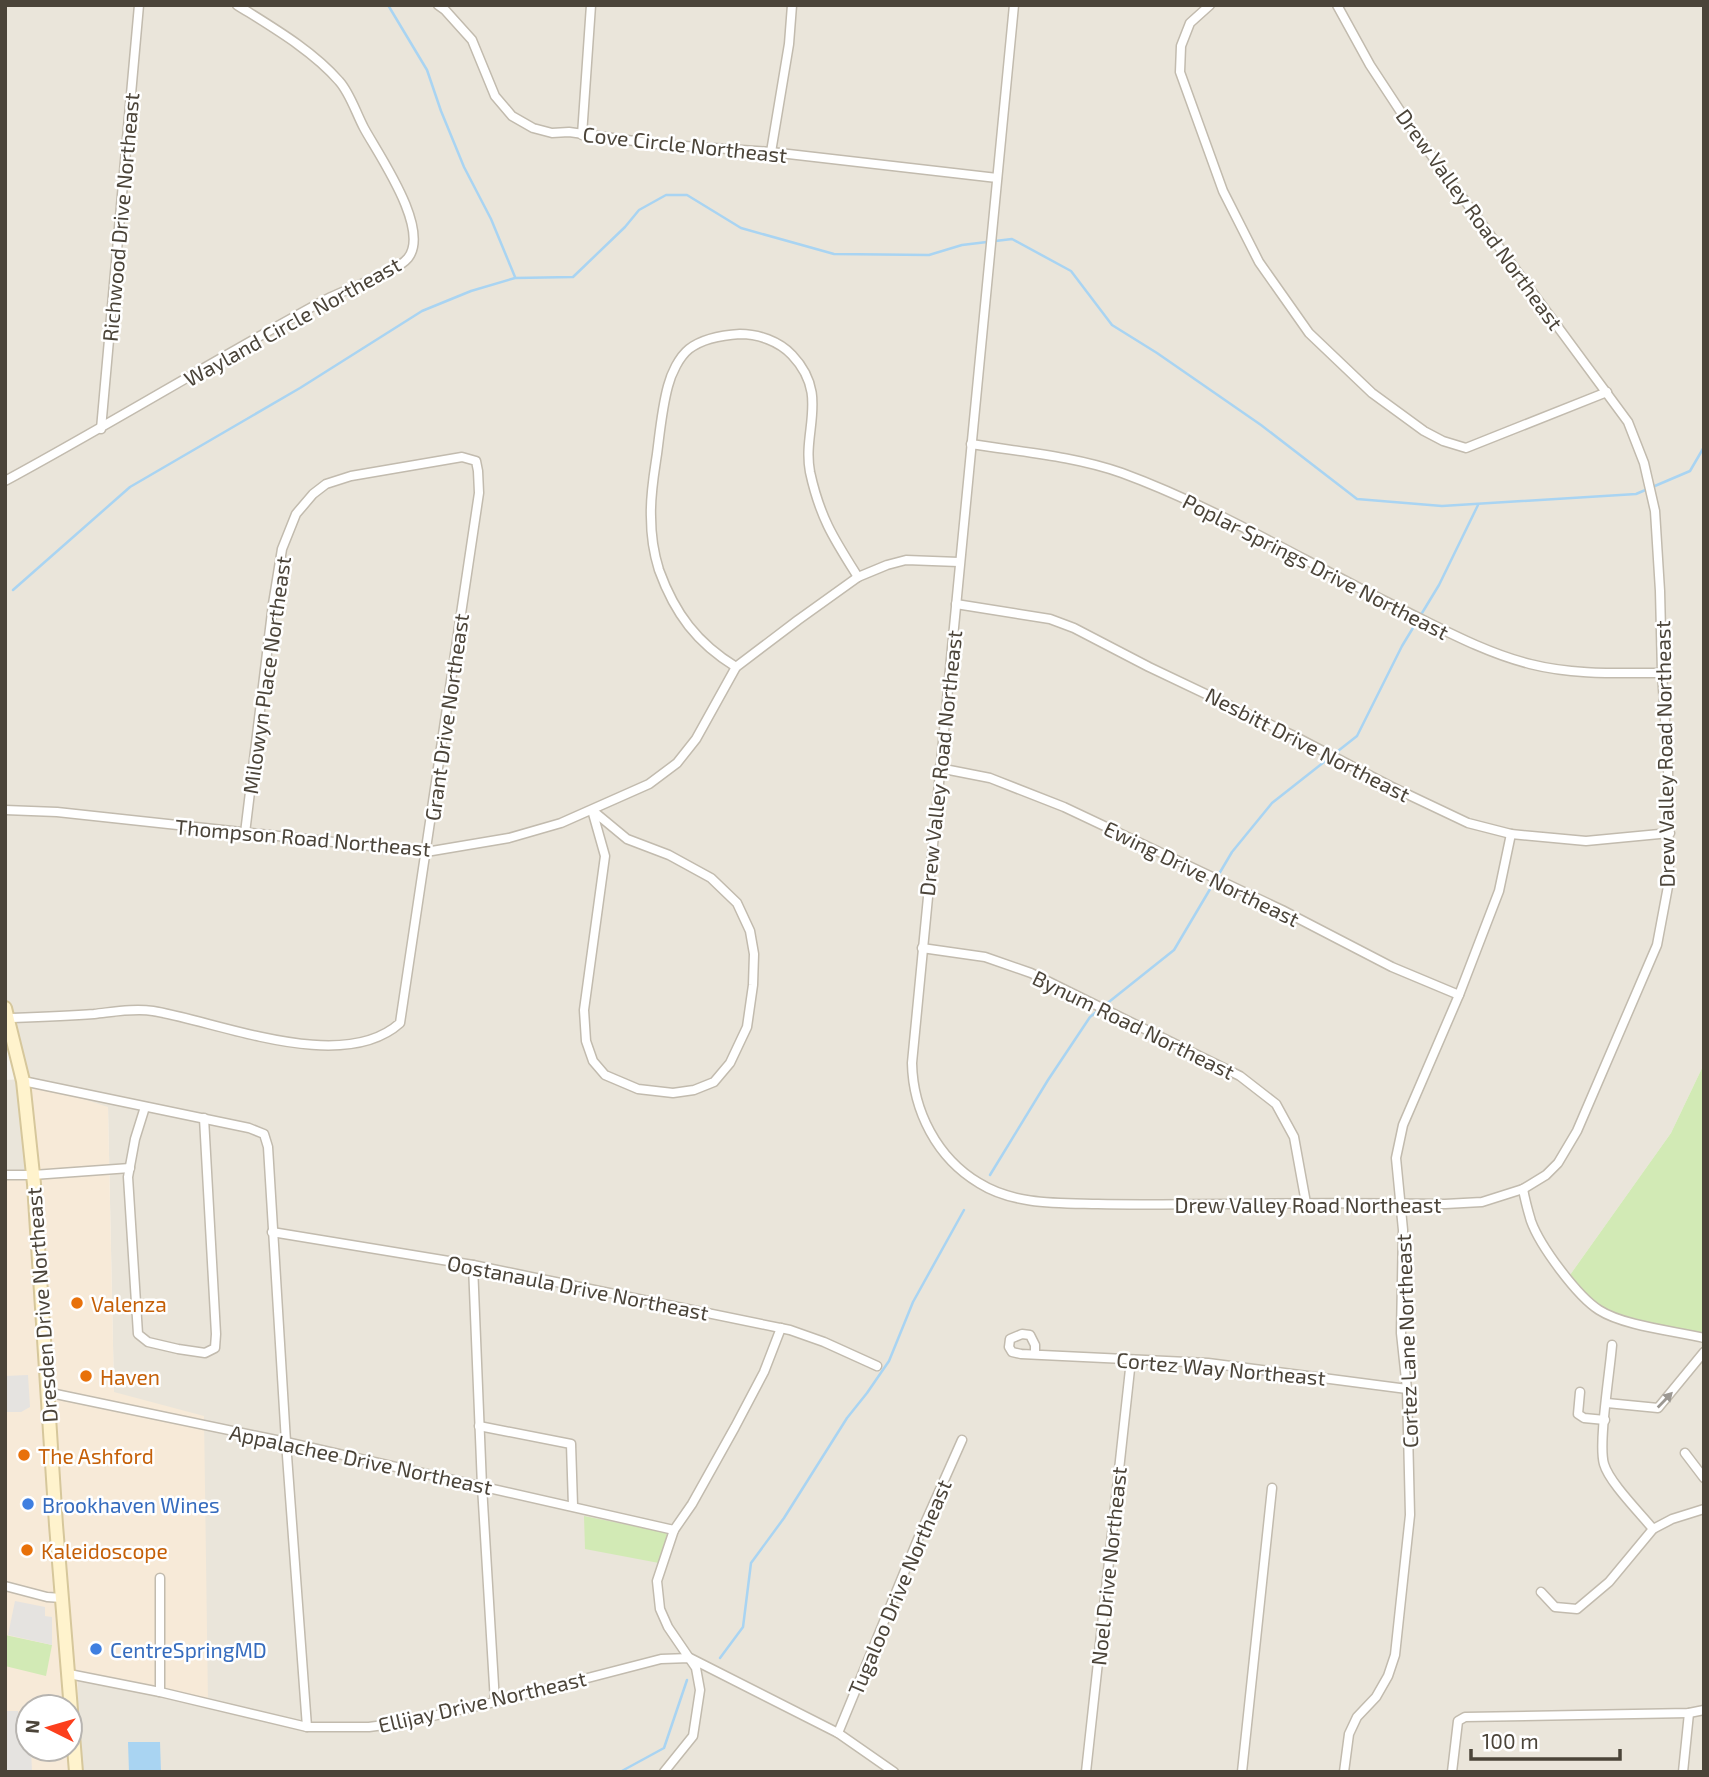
<svg xmlns="http://www.w3.org/2000/svg" width="1709" height="1777" viewBox="0 0 1709 1777" font-family="'Exo 2',sans-serif">
  <rect width="100%" height="100%" fill="#f6f3ec"/>
  <path fill="#eae5da" d="M5,5H1704V1064L1671,1133L1570,1275L1704,1335V1772H77V1670L208,1703L114,1392L108,1107L34,1175L5,1174V1080L25,1079L5,996Z"/>
  <path fill="#f7ead8" fill-rule="evenodd" d="M25,1080L108,1107L114,1392L204,1416L208,1703L78,1670L77,1772H5V1174L33,1175ZM28,1707H70V1749H28Z"/>
  <g fill="#d2eab5">
    <path d="M1704,1064V1335L1606,1317L1570,1275L1671,1133Z"/>
    <path d="M584,1516L669,1533L659,1563L585,1549Z"/>
    <path d="M5,1635L52,1645L46,1676L5,1666Z"/>
  </g>
  <g fill="#e5e3e0">
    <path d="M28,1375L30,1407L21,1412H5V1376Z"/>
    <path d="M15,1601L45,1607V1616L52,1617V1645L8,1635Z"/>
    <path d="M5,1711H18L19,1718L28,1717V1749H31L32,1772H5Z"/>
  </g>
  <path fill="#a9d4f2" d="M128,1742H160L161,1772H129Z"/>
  <g fill="none" stroke-linecap="round" stroke-linejoin="round">
    <g stroke="#a9d4f2" stroke-width="2.5">
      <path d="M388,5L427,70L441,111L464,167L491,219L515,277"/>
      <path d="M13,590L130,487L300,388L422,311L471,291L515,278L573,277L625,227L639,210L666,195H687L741,228L834,254L929,255L962,245L1012,239L1071,271L1112,325L1157,353L1261,425L1357,499L1442,506L1636,494L1690,471L1704,447"/>
      <path d="M990,1175L1048,1080L1090,1017L1174,950L1232,852L1272,803L1357,736L1402,646L1439,585L1478,505"/>
      <path d="M720,1658L743,1627L751,1563L784,1518L847,1418L867,1393L889,1361L913,1302L964,1210"/>
      <path d="M620,1772L664,1748L687,1680"/>
    </g>
    <defs>
      <g id="street">
        <path d="M438,5L445,10L472,40L495,96L512,116L533,128L552,133L569,132L656,144L771,152L997,178"/>
        <path d="M1014,5L912,1063C913,1111 937,1158 979,1183C1014,1205 1059,1203 1098,1204C1141,1205 1184,1204 1226,1204C1299,1203 1372,1203 1445,1204L1482,1202L1523,1189L1546,1175L1558,1163L1577,1131L1657,945L1669,881L1668,767L1662,673L1660,591L1655,511L1644,463L1628,422L1412,129L1370,65L1337,5"/>
        <path d="M1210,5L1190,23L1181,46L1180,72L1223,191L1259,262L1309,333L1372,393L1424,431L1443,441L1466,448L1607,392"/>
        <path d="M582,135L591,5"/>
        <path d="M771,152L789,44L792,5"/>
        <path d="M101,429L139,5"/>
        <path d="M971,444C1021,452 1074,456 1122,473C1220,509 1310,565 1403,610C1444,630 1486,653 1530,664C1573,675 1618,673 1662,673"/>
        <path d="M5,481C112,423 216,359 323,301C343,290 396,273 408,258C431,229 378,154 364,128C356,113 350,93 339,81C312,50 272,27 237,5"/>
        <path d="M956,604L1050,619L1074,628L1149,667L1292,735L1390,786L1468,823L1511,834L1586,841L1670,833"/>
        <path d="M736,667C697,643 675,614 659,570C654,554 651,534 651,517C650,496 654,474 657,454C660,431 662,408 668,386C671,374 679,357 689,349C702,339 724,335 740,334C758,334 779,341 792,355C830,395 802,430 810,472C820,518 834,539 858,577"/>
        <path d="M939,768L990,778L1064,807L1282,910L1392,967L1459,995"/>
        <path d="M5,810L57,812L426,852L509,838L561,823L649,784L677,763L696,739L736,667L798,620L858,577L887,565L906,560L959,562"/>
        <path d="M592,810L627,839L669,855L711,878L737,903L750,931L754,954L753,985L747,1027L730,1063L714,1082L694,1090L673,1093L638,1089L605,1075L593,1061L586,1041L584,1010L605,856Z"/>
        <path d="M922,948L985,957L1031,973L1240,1076L1276,1104L1294,1137L1306,1203"/>
        <path d="M9,1018C37,1017 66,1016 94,1014C113,1012 134,1008 153,1011C220,1022 342,1075 400,1023L479,493L478,471L476,461L462,457L351,476L326,484L313,494L296,514L282,549L273,604L245,833"/>
        <path d="M23,1081L249,1128L264,1134L268,1147L286,1442L307,1727"/>
        <path d="M145,1107L135,1139L128,1177L138,1334L148,1342L178,1349L205,1353L215,1348L216,1334L204,1118"/>
        <path d="M5,1175H33L130,1168"/>
        <path d="M1523,1189C1525,1200 1528,1211 1531,1221C1540,1246 1577,1296 1599,1310C1624,1326 1675,1331 1704,1338"/>
        <path d="M272,1232L473,1265L790,1330L824,1342L877,1366"/>
        <path d="M473,1265L482,1486L495,1702"/>
        <path d="M1612,1345C1610,1371 1598,1444 1604,1464C1609,1482 1640,1513 1653,1529"/>
        <path d="M1035,1354V1345L1030,1335L1022,1334L1010,1339L1009,1347L1012,1352L1021,1354L1208,1363L1407,1389"/>
        <path d="M46,1392L286,1442L674,1530"/>
        <path d="M1580,1392L1578,1414L1584,1418L1605,1420"/>
        <path d="M1607,1403L1658,1408L1704,1352"/>
        <path d="M479,1426L571,1444L573,1506"/>
        <path d="M1685,1453L1704,1478"/>
        <path d="M160,1578V1692"/>
        <path d="M5,1586L47,1597L62,1598"/>
        <path d="M1541,1592L1555,1607L1577,1609L1609,1582L1653,1529L1672,1519L1704,1509"/>
        <path d="M69,1674L160,1692L307,1727H369L406,1722L495,1702L661,1659L690,1658L838,1733L894,1772"/>
        <path d="M838,1733L918,1539L962,1440"/>
        <path d="M664,1772L693,1736L700,1690L696,1668L668,1627L660,1609L657,1581L674,1530L692,1504L735,1427L764,1372L781,1328"/>
        <path d="M1086,1772L1131,1360"/>
        <path d="M1242,1772L1272,1488"/>
        <path d="M1344,1772L1349,1734L1357,1717L1376,1697L1388,1676L1395,1655L1410,1515L1407,1389L1401,1333L1403,1230L1396,1158L1403,1125L1459,995L1499,891L1511,834"/>
        <path d="M1452,1772L1458,1721L1465,1717L1689,1713L1704,1710"/>
        <path d="M1683,1772L1689,1713"/>
      </g>
      <path id="secondary" d="M5,1008L23,1081L34,1184L56,1525L76,1772"/>
    </defs>
    <use href="#street" stroke="#c2bbae" stroke-width="11"/>
    <use href="#secondary" stroke="#d6c79b" stroke-width="16"/>
    <use href="#street" stroke="#fff" stroke-width="8"/>
    <use href="#secondary" stroke="#fff3cd" stroke-width="12"/>
  </g>
  <defs><path id="oneway-solid" d="M-6-.8H1V-3.2L6.5 0L1 3.2V.8H-6Z" transform="scale(1.75)"/></defs>
  <use fill="#9c9892" href="#oneway-solid" transform="translate(1665 1400) rotate(-46)"/>
  <g fill="#e8710a" stroke="#fff" stroke-width="2.5">
    <circle cx="77" cy="1303" r="7"/>
    <circle cx="86" cy="1376" r="7"/>
    <circle cx="24" cy="1455" r="7"/>
    <circle cx="27" cy="1550" r="7"/>
  </g>
  <g fill="#3f7fe0" stroke="#fff" stroke-width="2.5">
    <circle cx="28" cy="1504" r="7"/>
    <circle cx="96" cy="1649" r="7"/>
  </g>
  <g text-anchor="middle" dominant-baseline="central" stroke-width="5" stroke-linejoin="round" paint-order="stroke">
    <g font-size="21" fill="#4b4439" stroke="#fff">
      <text transform="translate(685 144) rotate(6)">Cove Circle Northeast</text>
      <text transform="translate(120 217) rotate(-85)">Richwood Drive Northeast</text>
      <text transform="translate(1480 219) rotate(54)">Drew Valley Road Northeast</text>
      <text transform="translate(292 321) rotate(-29)">Wayland Circle Northeast</text>
      <text transform="translate(1316 566) rotate(27)">Poplar Springs Drive Northeast</text>
      <text transform="translate(266 675) rotate(-82)">Milowyn Place Northeast</text>
      <text transform="translate(446 717) rotate(-82)">Grant Drive Northeast</text>
      <text transform="translate(1308 744) rotate(27)">Nesbitt Drive Northeast</text>
      <text transform="translate(1664 754) rotate(-91)">Drew Valley Road Northeast</text>
      <text transform="translate(940 763) rotate(-84)">Drew Valley Road Northeast</text>
      <text transform="translate(303 837) rotate(5)">Thompson Road Northeast</text>
      <text transform="translate(1202 873) rotate(26)">Ewing Drive Northeast</text>
      <text transform="translate(1134 1024) rotate(26)">Bynum Road Northeast</text>
      <text x="1308" y="1204">Drew Valley Road Northeast</text>
      <text transform="translate(578 1287) rotate(11)">Oostanaula Drive Northeast</text>
      <text transform="translate(41 1305) rotate(-94)">Dresden Drive Northeast</text>
      <text transform="translate(1406 1341) rotate(-92)">Cortez Lane Northeast</text>
      <text transform="translate(1221 1368) rotate(5)">Cortez Way Northeast</text>
      <text transform="translate(361 1459) rotate(12)">Appalachee Drive Northeast</text>
      <text transform="translate(1108 1566) rotate(-84)">Noel Drive Northeast</text>
      <text transform="translate(899 1587) rotate(-67)">Tugaloo Drive Northeast</text>
      <text transform="translate(482 1701) rotate(-13)">Ellijay Drive Northeast</text>
    </g>
    <g font-size="21" fill="#c56008" stroke="#fff" text-anchor="start">
      <text x="91" y="1303">Valenza</text>
      <text x="100" y="1376">Haven</text>
      <text x="38" y="1455">The Ashford</text>
      <text x="41" y="1550">Kaleidoscope</text>
    </g>
    <g font-size="21" fill="#366cbe" stroke="#fff" text-anchor="start">
      <text x="42" y="1504">Brookhaven Wines</text>
      <text x="110" y="1649">CentreSpringMD</text>
    </g>
  </g>
  <rect width="1709" height="1777" fill="none" stroke="#4b4439" stroke-width="14"/>
  <g transform="translate(49 1728) rotate(275)"><circle r="33" fill="#ffffff" stroke="#b7b4b0" stroke-width="2"/>
  <path d="M0-5L12 26L0 18L-12 26Z" fill="#fc3f1d"/>
  <text y="-10" font-size="19" font-weight="bold" text-anchor="middle" fill="#4b4439">N</text>
  </g>
  <path d="M1471 1749v10h149v-10" fill="none" stroke="#4b4439" stroke-width="3.5"/>
  <text x="1482" y="1749" font-size="21" fill="#4b4439" stroke="#ffffff" stroke-width="5" paint-order="stroke">100 m</text>
</svg>
